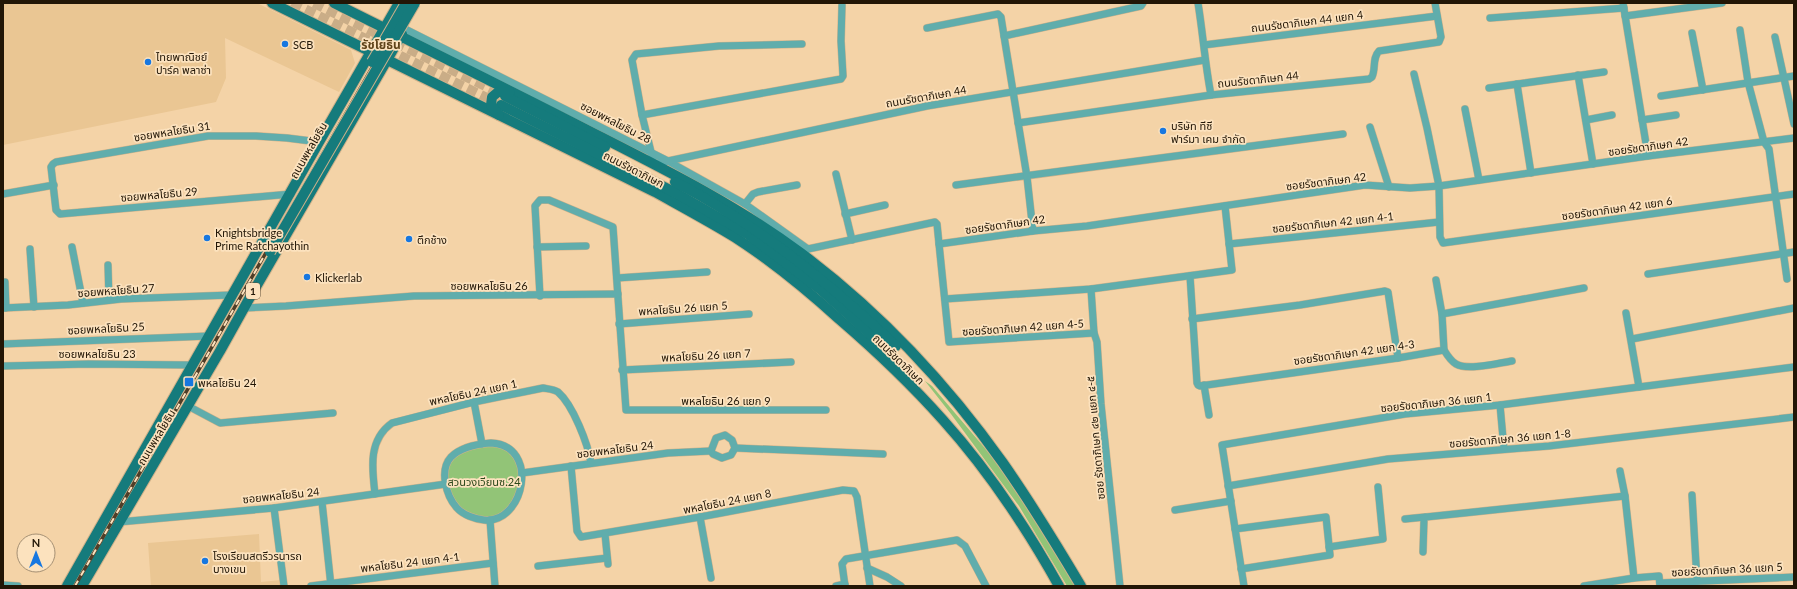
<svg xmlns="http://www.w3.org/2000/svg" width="1797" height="589" viewBox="0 0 1797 589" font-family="Lato,'Noto Sans Thai',sans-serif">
  <rect width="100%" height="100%" fill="#f4d3a7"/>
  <g fill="#eac693">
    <path d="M3,3H257L351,50L355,63L339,92L225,38L226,78L216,102L3,145Z"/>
    <path d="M259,534L261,582L281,580L282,586H148H151L148,543Z"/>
  </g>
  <g fill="#92c477">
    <path d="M925,381L932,386L1006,473L1075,586H1067L1019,506L951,414Z"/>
    <path d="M486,443L512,452L521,469V486L512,506L496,518L480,520L463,513L446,484L447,465L456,454Z"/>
  </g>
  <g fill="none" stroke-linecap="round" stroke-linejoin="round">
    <g stroke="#caad87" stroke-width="10" stroke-dasharray="10 5" stroke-linecap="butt">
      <path d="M292,3L499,104"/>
      <path d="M314,3L504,95"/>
    </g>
    <defs>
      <g id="street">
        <path d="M1198,3C1203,34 1205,64 1211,95"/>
        <path d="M1623,3L1648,156"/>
        <path d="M1625,16L1722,3"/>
        <path d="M1490,18L1624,8"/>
        <path d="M927,28L998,14L1001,17L1004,36"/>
        <path d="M405,29L666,160L745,204L808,249"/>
        <path d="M1740,30L1748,82L1764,142L1769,149L1787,279"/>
        <path d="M1692,33L1703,90"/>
        <path d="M1775,37L1794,124"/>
        <path d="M802,44L719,46L636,54L632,60L642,115L654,164L927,106L1205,60"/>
        <path d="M1204,45L1437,16"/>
        <path d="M1414,74L1427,128L1439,186L1440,237L1443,243L1794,194"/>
        <path d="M1578,75L1593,164"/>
        <path d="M1517,84L1531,173"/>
        <path d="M1489,88L1604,72"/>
        <path d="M1661,96L1794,76"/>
        <path d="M1465,109L1479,180"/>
        <path d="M642,115L841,79L843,76L841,41L842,5"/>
        <path d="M1586,120L1612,115"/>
        <path d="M1642,120L1676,115"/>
        <path d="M1018,123L1211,95L1369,79L1372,77C1376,69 1372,58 1379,51L1439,42L1441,37L1435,3"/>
        <path d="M1370,127L1389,187"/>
        <path d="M836,174L852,240"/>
        <path d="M956,185L1343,134"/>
        <path d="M3,194L54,185"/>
        <path d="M291,194L60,214L56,210L51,167L53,164L56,162L208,136H256L287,138L319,142"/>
        <path d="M745,204L753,194L758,192L797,185"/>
        <path d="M845,214L885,205"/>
        <path d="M1033,231L1027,177L1004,36L1141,6L1143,3"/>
        <path d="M939,244L1033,231L1087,226L1365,185L1410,188L1439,186L1648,156L1794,138"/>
        <path d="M1229,244L1439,222"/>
        <path d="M72,247L83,303"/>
        <path d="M537,247L586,246"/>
        <path d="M30,249L34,307"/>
        <path d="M806,251L808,249L935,222L937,224L949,342L1094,333"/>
        <path d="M108,265L109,300"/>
        <path d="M1648,274L1794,252"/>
        <path d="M1190,276L1197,383L1198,385L1200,386L1398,358L1444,350L1442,314L1584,288"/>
        <path d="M617,278L707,272"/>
        <path d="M1436,280L1442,314"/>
        <path d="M5,282L6,308"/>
        <path d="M1091,289L1094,333L1097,342L1101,404L1120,586"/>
        <path d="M540,296L535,206L540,200H549L613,227L626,410H826"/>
        <path d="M945,299L1091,289L1232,270L1225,206"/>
        <path d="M3,308L68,305L121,299L231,295"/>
        <path d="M244,308L286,306L414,296L618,294"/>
        <path d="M1626,313L1639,387"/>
        <path d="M1192,319L1300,305L1385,291L1388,292L1398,358"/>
        <path d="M619,324L749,314"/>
        <path d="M1632,339L1794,308"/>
        <path d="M3,344L209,336"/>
        <path d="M1444,350C1447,355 1451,361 1456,364C1468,371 1498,363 1512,361"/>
        <path d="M3,366L89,364L192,365"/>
        <path d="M622,370L791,362"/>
        <path d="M1204,385L1209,415"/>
        <path d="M474,402L482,444"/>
        <path d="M1500,405L1504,449"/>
        <path d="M188,406L220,423L333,413"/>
        <path d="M725,435L732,440L735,448L731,455L722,458L713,454L711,451L716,438Z"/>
        <path d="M491,443C540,445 525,524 484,520C475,519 463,515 457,508C446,496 439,470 451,457C461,447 477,444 491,443Z"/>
        <path d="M735,448L883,454"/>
        <path d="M571,466L577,531L581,537L700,517L843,490L854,491L857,497L870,586"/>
        <path d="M1620,471L1625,496L1634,578"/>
        <path d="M522,473L668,453L711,451"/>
        <path d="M1228,486L1388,459L1549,446L1794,417"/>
        <path d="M375,494C372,468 368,440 392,423L474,402L543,388C548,389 553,389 558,392C573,405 588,444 591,463"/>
        <path d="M1692,495L1697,581"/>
        <path d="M322,502L331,586"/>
        <path d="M274,508L284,586"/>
        <path d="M1175,510L1231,501"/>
        <path d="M700,517L711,578"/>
        <path d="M1405,519L1425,517"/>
        <path d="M490,520L495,586"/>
        <path d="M119,522L274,508L446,484"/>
        <path d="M1235,529L1326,517L1330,555L1241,569"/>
        <path d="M605,534L608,564"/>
        <path d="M1329,547L1383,539L1378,487"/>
        <path d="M1423,552L1424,519L1426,517L1625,496"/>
        <path d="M538,566L607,558"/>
        <path d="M867,568L887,577L901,586"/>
        <path d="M1660,583L1794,577"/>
        <path d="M3,585L18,586"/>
        <path d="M311,586L493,563"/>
        <path d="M836,586L845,584"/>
        <path d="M845,586L842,564L846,559L957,540L965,546L986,586"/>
        <path d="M1244,586L1222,445L1405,414L1500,405L1794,367"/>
        <path d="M1584,586L1634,578L1659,576L1660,586"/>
      </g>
      <g id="primary">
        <path d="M272,3L655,192C682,207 710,222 736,238C773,262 807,290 839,319C875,350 911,384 943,420C988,470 1026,527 1059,586"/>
        <path d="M334,3C424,48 514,92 603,138C672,173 739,207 801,253C878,311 947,384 1003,463C1031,503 1056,544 1081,586"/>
        <path d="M505,96L605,147"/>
        <path d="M501,105L676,193L749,235L821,290L869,333L911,377"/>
        <path d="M499,115L491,105L492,97L498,92H510"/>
        <path d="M675,182C757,224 829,283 896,346"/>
        <path d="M67,586L319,142L399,3"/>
        <path d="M82,586L220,351L249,299L402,34"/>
      </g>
    </defs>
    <use href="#street" stroke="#ceb18a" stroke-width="8"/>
    <use href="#primary" stroke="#ceb18a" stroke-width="12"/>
    <use href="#street" stroke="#60adac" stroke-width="7"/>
    <use href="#primary" stroke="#157b7c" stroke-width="10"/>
    <defs>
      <path id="rail" d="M75,586L409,3"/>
    </defs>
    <use href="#rail" stroke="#4f3e28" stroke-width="3.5"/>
    <use href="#rail" stroke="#fce2be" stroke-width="2" stroke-dasharray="6" stroke-linecap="butt"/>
    <defs>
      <g id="primary-bridge">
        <path d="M372,62L406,3"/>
        <path d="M270,252L415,3"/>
      </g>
    </defs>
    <use href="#primary-bridge" stroke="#ceb18a" stroke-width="12" stroke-linecap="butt"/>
    <use href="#primary-bridge" stroke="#157b7c" stroke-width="10"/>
  </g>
  <g fill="#1777e0" stroke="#fce2be" stroke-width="1.5">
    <circle cx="285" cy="44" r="4"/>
    <circle cx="148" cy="62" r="4"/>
    <circle cx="1163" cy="131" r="4"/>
    <circle cx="207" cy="238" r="4"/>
    <circle cx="409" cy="239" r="4"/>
    <circle cx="307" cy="277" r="4"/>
    <rect x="184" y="377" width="10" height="10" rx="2"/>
    <circle cx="205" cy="561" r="4"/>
  </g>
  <g text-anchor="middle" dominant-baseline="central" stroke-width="3.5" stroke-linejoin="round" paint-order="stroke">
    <rect fill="#fce2be" stroke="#63533d" stroke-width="1" x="246" y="283" width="14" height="16" rx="3"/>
    <g font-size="10" font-weight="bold" fill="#221606">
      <text x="253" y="291">1</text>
    </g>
    <g font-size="11" fill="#221606" stroke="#fce2be">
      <text transform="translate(1307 21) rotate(-7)">ถนนรัชดาภิเษก 44 แยก 4</text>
      <text transform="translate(1258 79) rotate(-6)">ถนนรัชดาภิเษก 44</text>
      <text transform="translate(926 96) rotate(-10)">ถนนรัชดาภิเษก 44</text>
      <text transform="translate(616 122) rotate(27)">ซอยพหลโยธิน 28</text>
      <text transform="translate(172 131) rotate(-9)">ซอยพหลโยธิน 31</text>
      <text transform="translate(1648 146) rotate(-8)">ซอยรัชดาภิเษก 42</text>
      <text transform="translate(308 150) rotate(-60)">ถนนพหลโยธิน</text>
      <text transform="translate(634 169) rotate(27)">ถนนรัชดาภิเษก</text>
      <text transform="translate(1326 181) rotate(-7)">ซอยรัชดาภิเษก 42</text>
      <text transform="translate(159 194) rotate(-5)">ซอยพหลโยธิน 29</text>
      <text transform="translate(1617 208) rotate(-8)">ซอยรัชดาภิเษก 42 แยก 6</text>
      <text transform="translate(1333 222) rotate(-6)">ซอยรัชดาภิเษก 42 แยก 4-1</text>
      <text transform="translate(1005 224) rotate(-8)">ซอยรัชดาภิเษก 42</text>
      <text x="489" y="285">ซอยพหลโยธิน 26</text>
      <text transform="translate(116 290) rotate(-4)">ซอยพหลโยธิน 27</text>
      <text transform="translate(683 308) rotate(-4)">พหลโยธิน 26 แยก 5</text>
      <text transform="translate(1023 327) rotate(-4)">ซอยรัชดาภิเษก 42 แยก 4-5</text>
      <text transform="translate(106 328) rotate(-3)">ซอยพหลโยธิน 25</text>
      <text transform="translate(1354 352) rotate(-8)">ซอยรัชดาภิเษก 42 แยก 4-3</text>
      <text x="97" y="353">ซอยพหลโยธิน 23</text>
      <text transform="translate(706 355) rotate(-3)">พหลโยธิน 26 แยก 7</text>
      <text transform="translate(899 359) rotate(44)">ถนนรัชดาภิเษก</text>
      <text transform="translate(473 392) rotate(-12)">พหลโยธิน 24 แยก 1</text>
      <text x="726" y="400">พหลโยธิน 26 แยก 9</text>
      <text transform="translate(1436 402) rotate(-6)">ซอยรัชดาภิเษก 36 แยก 1</text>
      <text transform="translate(156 437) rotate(-59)">ถนนพหลโยธิน</text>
      <text transform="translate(1095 438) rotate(-95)">ซอย รัชดาภิเษก ๔๒ แยก ๔-๕</text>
      <text transform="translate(1510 438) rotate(-5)">ซอยรัชดาภิเษก 36 แยก 1-8</text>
      <text transform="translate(615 449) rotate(-7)">ซอยพหลโยธิน 24</text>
      <text transform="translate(281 495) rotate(-6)">ซอยพหลโยธิน 24</text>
      <text transform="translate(727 501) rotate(-11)">พหลโยธิน 24 แยก 8</text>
      <text transform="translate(410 562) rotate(-7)">พหลโยธิน 24 แยก 4-1</text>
      <text transform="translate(1727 569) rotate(-3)">ซอยรัชดาภิเษก 36 แยก 5</text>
    </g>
    <g font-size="11" fill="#221606" stroke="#fce2be" text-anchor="start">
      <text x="293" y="44">SCB</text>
      <text x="156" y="56">ไทยพาณิชย์<tspan x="156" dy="13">ปาร์ค พลาซ่า</tspan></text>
      <text x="1171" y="125">บริษัท ทีซี<tspan x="1171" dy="13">ฟาร์มา เคม จำกัด</tspan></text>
      <text x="215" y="232">Knightsbridge<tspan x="215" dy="13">Prime Ratchayothin</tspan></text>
      <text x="417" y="239">ตึกช้าง</text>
      <text x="315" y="277">Klickerlab</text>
      <text x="198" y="382">พหลโยธิน 24</text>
      <text x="213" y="555">โรงเรียนสตรีวรนารถ<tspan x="213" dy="13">บางเขน</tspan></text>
    </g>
    <g font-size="11" fill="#2c481b" stroke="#fce2be">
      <text x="484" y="481">สวนวงเวียนซ.24</text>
    </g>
    <g font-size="12" font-weight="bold" fill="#5f441a" stroke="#fce2be">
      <text x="381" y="44">รัชโยธิน</text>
    </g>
  </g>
  <rect width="1797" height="589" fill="none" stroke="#221606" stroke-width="8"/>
  <g transform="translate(36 553)"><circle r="19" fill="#fce2be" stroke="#a59074"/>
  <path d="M0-3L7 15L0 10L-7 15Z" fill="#1777e0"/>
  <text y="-6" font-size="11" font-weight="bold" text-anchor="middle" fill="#221606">N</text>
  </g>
</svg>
